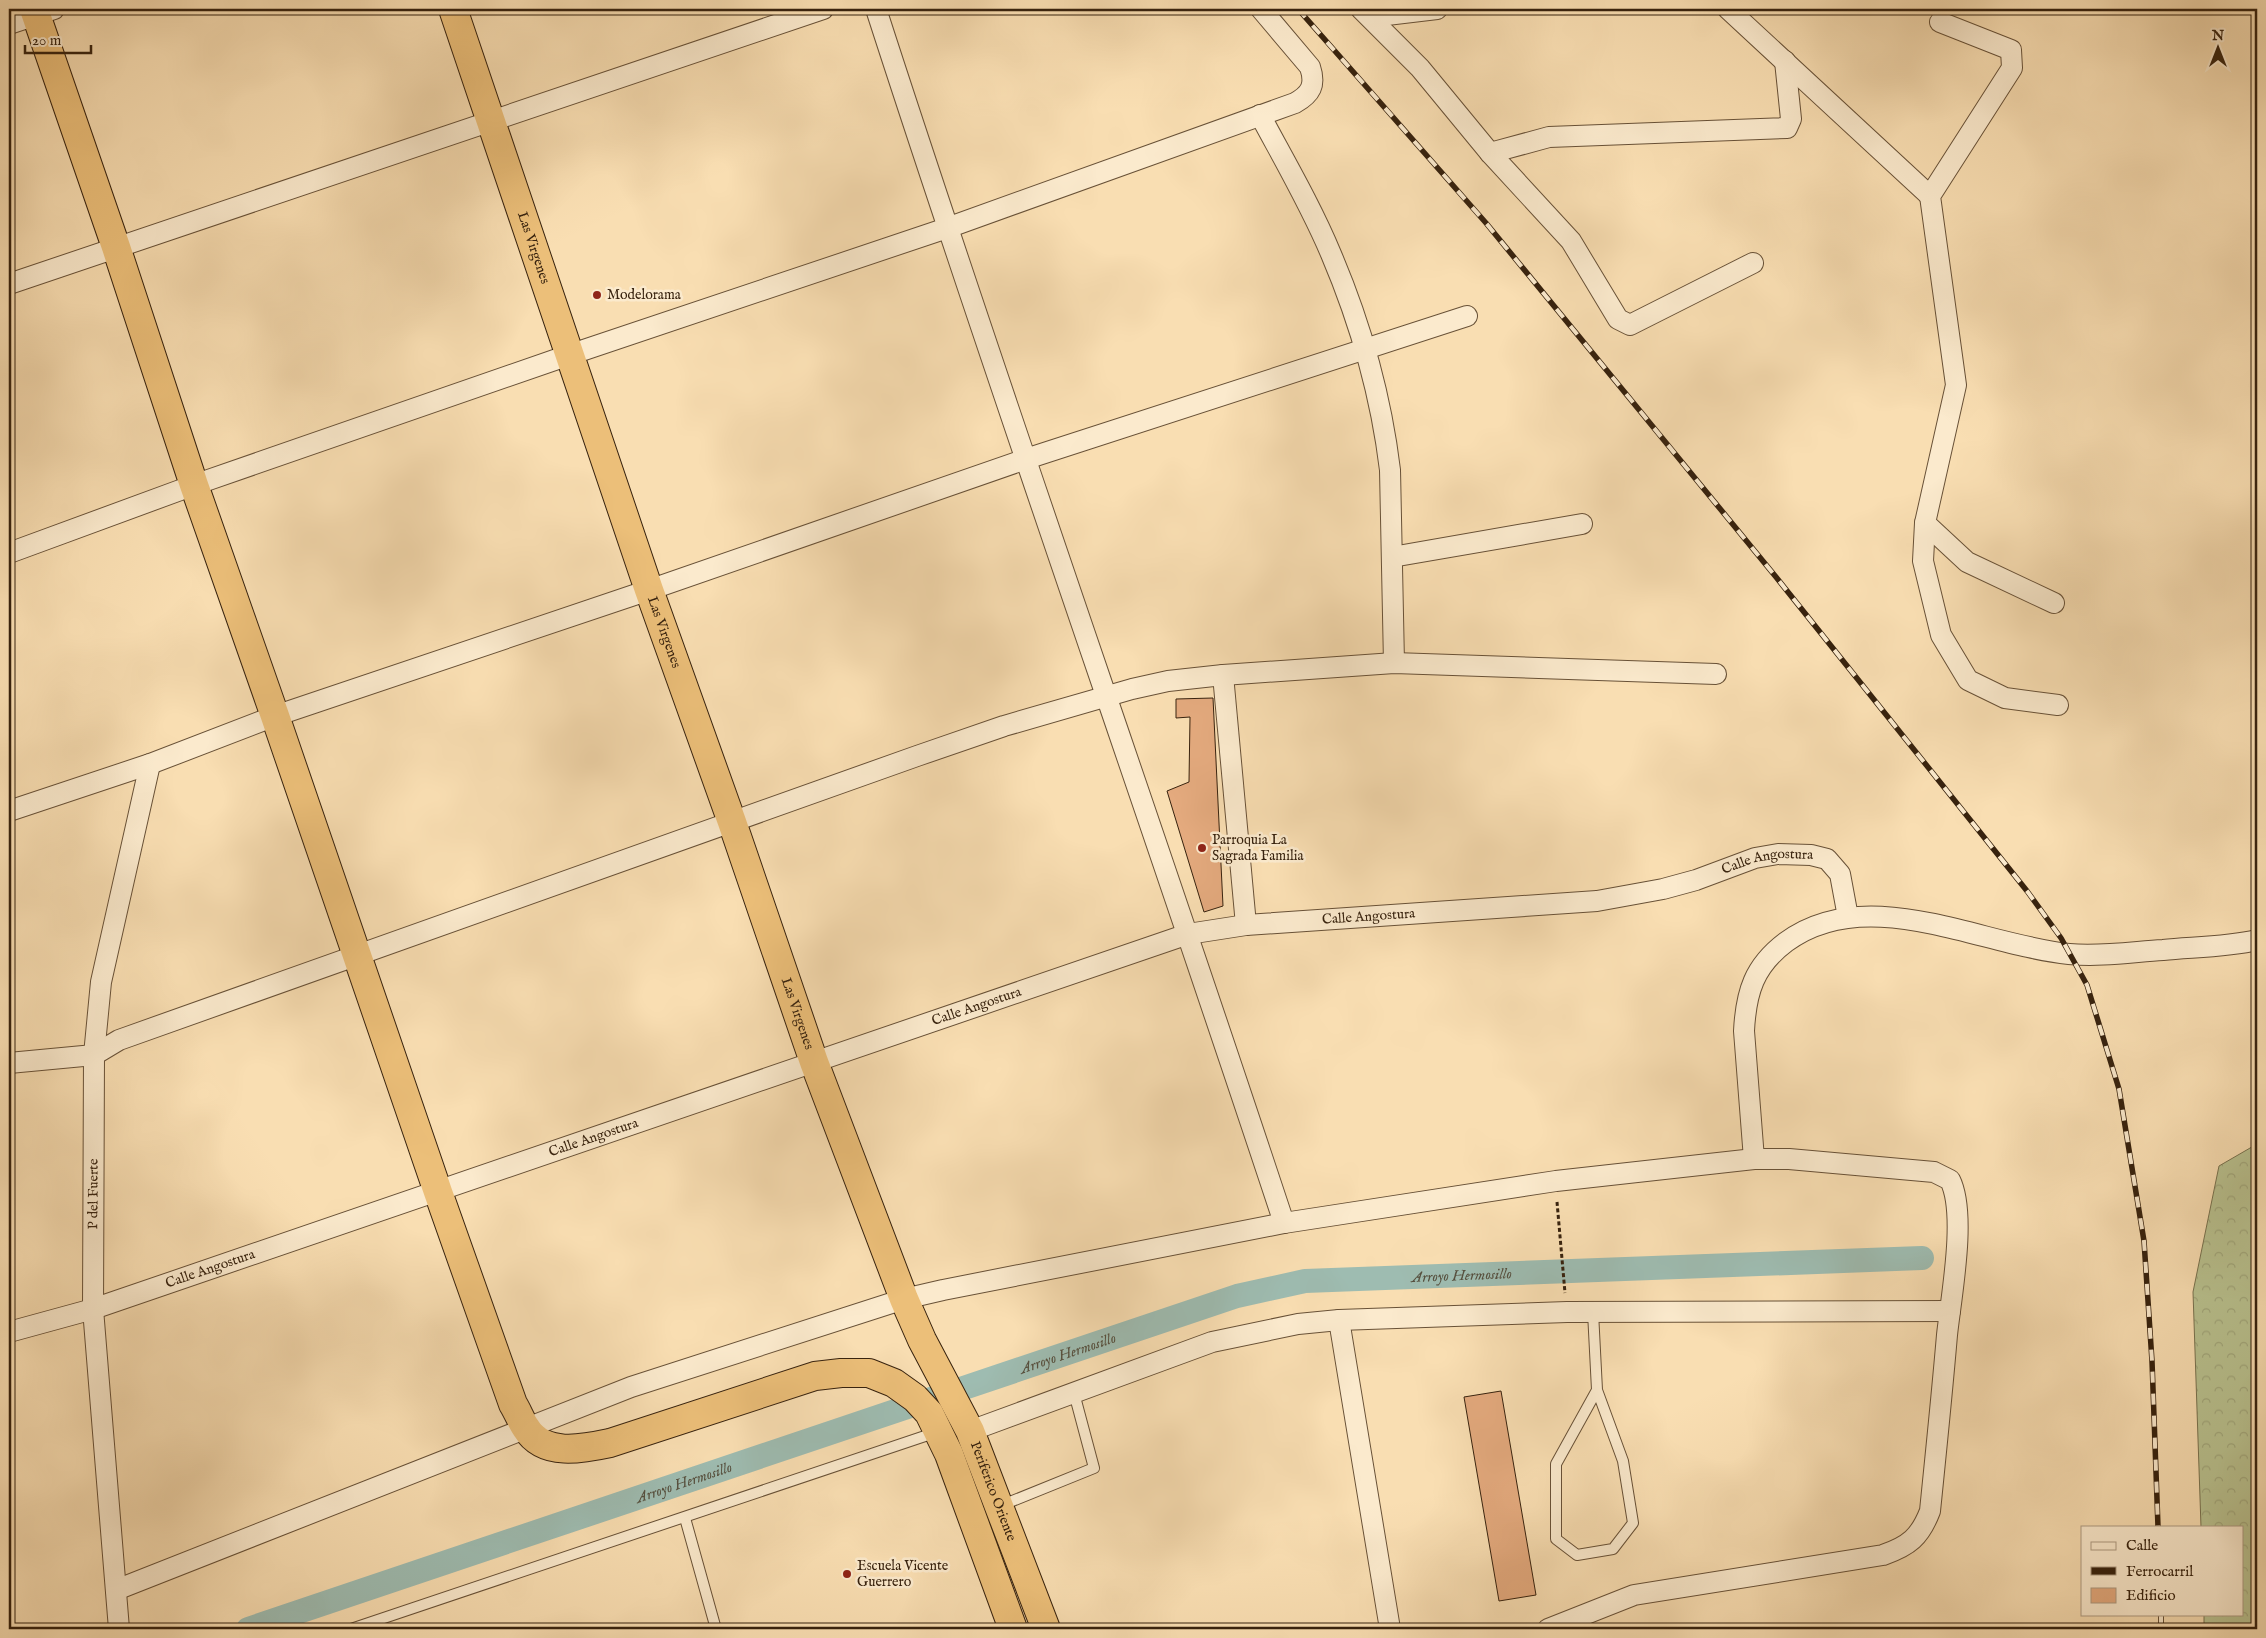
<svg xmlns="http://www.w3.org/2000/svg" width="2266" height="1638" viewBox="0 0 2266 1638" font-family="'IM FELL English',serif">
  <defs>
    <pattern id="forest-crowns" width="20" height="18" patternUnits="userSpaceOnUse" patternTransform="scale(1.25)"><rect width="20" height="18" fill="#b9c290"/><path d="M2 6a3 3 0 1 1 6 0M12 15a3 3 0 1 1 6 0" fill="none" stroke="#a0a67b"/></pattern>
  </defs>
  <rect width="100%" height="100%" fill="#f9deb2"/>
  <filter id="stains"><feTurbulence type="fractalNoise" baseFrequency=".004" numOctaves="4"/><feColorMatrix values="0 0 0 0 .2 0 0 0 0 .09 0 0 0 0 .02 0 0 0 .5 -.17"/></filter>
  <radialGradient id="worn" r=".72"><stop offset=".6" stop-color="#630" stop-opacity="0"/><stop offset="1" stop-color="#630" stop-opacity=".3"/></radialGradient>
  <path fill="url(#forest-crowns)" stroke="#78724f" d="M2257,1144V1629H2204V1614H2242V1527H2201L2193,1292L2219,1166Z"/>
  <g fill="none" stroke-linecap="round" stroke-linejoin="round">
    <path stroke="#9ebcb1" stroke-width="24" id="s1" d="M248,1629L1237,1296L1305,1281L1922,1258"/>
  </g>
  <g fill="#e4aa7e" stroke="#37220e">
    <path d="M1213,698L1223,906L1204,912L1167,791L1189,782L1190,717L1176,718V699Z"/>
    <path d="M1501,1391L1536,1595L1499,1601L1464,1397Z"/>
  </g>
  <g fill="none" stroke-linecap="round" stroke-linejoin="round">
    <defs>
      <g id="lane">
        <path d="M1593,1312L1597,1390L1623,1461L1633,1523L1613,1549L1577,1555L1556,1539V1464L1597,1390"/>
        <path d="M1000,1506L1094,1468L1074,1393"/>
        <path d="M685,1518L716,1629"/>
        <path d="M351,1629L937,1432"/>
      </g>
      <g id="street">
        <path d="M876,9C1007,415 1150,817 1284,1223"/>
        <path d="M1361,9L1420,68L1490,153L1571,241L1618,319L1630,325L1753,263"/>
        <path d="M1728,9L1930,196"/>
        <path d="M1370,17L1437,9"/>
        <path d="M1940,22L2011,50L2012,68L1930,196L1956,385L1925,523L1923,561L1941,635L1968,680L2005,698L2058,705"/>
        <path d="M9,24L54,9"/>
        <path d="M1260,115C1284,160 1311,206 1331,254C1360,322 1381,396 1390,470L1394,663"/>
        <path d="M1490,153L1549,137L1787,128L1791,119L1785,61"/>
        <path d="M9,284L823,9"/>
        <path d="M1925,523L1967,562L2054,603"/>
        <path d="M9,553L194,485L569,355L947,228L1295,103C1311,94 1316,85 1310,67L1261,9"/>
        <path d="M1392,557L1582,524"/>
        <path d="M1223,675L1246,925"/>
        <path d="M9,811L150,764L275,716L649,590L1026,459L1467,316"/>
        <path d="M9,1063L94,1055L119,1040L917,756L1004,726L1132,689L1168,681L1223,675L1394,663L1716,674"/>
        <path d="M1754,1159L1744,1031C1746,992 1754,966 1786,942C1867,882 1980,945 2069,954C2100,957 2132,952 2163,950C2194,947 2227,947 2257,940"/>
        <path d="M1339,1320L1390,1629"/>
        <path id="s2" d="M9,1332L93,1309L1188,934L1246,925L1597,901L1663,889L1696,880L1755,858L1778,854L1811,855L1827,859L1840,874L1848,917"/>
        <path d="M970,1431L1212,1342L1298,1324L1339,1320L1567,1312L1950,1311"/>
        <path d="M116,1590L631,1387L904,1299L943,1290L1284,1223L1556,1181L1754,1159H1789L1934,1172L1950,1180C1967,1214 1951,1297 1947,1335C1942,1394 1936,1452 1930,1511C1920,1537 1909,1546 1883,1555L1634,1595L1548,1629"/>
        <path id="s3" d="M119,1629L93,1309L94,1055L101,982L150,764"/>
      </g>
      <g id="highway">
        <path d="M34,9L116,247L194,485L275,716L438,1192L513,1404C518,1412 521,1421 526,1428C544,1457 582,1449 610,1443L815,1376L841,1373H869L894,1383L915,1398L929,1413L949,1454L1013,1629"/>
        <path id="s4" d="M453,9L649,590L732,822L814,1062L904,1299L922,1340L970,1431L1046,1629"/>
      </g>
    </defs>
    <use href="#lane" stroke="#685137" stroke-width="12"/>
    <use href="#street" stroke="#685137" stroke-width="22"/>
    <use href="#highway" stroke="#37220e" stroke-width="30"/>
    <path stroke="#37220e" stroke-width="3" stroke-dasharray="4 2.5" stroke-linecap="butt" d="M1557,1202L1565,1293"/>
    <use href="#lane" stroke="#fbeacd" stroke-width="10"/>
    <use href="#street" stroke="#fbeacd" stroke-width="20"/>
    <use href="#highway" stroke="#ecbf79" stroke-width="28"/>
    <defs>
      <g id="rail">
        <path d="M1298,9L1486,223L1776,577L2027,891L2061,938L2087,985L2119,1089L2144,1241L2152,1361L2158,1527"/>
        <path d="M2161,1614V1629"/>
      </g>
    </defs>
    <use href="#rail" stroke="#37220e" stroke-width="5.5"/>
    <use href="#rail" stroke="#fbeacd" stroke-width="4" stroke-dasharray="11" stroke-linecap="butt"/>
  </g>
  <g fill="#8f2418" stroke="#fbeacd" stroke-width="2">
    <circle cx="597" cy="295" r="5"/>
    <circle cx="1202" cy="848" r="5"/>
    <circle cx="847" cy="1574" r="5"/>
  </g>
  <g text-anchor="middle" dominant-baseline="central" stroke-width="5" stroke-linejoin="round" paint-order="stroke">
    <g font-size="14" fill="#37220e" stroke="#fbeacd">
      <text stroke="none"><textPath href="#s4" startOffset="252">Las Virgenes</textPath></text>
      <text stroke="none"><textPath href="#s4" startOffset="658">Las Virgenes</textPath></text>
      <text stroke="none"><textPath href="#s2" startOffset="1831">Calle Angostura</textPath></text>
      <text stroke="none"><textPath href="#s2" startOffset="1426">Calle Angostura</textPath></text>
      <text stroke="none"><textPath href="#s2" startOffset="1021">Calle Angostura</textPath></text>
      <text stroke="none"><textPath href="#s4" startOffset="1062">Las Virgenes</textPath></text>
      <text stroke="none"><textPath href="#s2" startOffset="616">Calle Angostura</textPath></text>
      <text stroke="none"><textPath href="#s3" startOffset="436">P del Fuerte</textPath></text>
      <text stroke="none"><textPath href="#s2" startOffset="211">Calle Angostura</textPath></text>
      <text stroke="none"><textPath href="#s4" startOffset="1579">Periferico Oriente</textPath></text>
    </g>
    <g font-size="14" fill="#37220e" stroke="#fbeacd" text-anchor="start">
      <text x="607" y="295">Modelorama</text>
      <text x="1212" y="840">Parroquia La<tspan x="1212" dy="16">Sagrada Familia</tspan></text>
      <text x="857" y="1566">Escuela Vicente<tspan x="857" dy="16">Guerrero</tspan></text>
    </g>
    <g font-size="15" font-style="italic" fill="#56503f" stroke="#fbeacd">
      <text stroke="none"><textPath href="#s1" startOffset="1270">Arroyo Hermosillo</textPath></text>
      <text stroke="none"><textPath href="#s1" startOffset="865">Arroyo Hermosillo</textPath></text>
      <text stroke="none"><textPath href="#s1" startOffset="460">Arroyo Hermosillo</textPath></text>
    </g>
  </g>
  <rect width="2266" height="1638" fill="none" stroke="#f9deb2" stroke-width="30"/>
  <rect x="10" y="10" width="2246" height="1618" fill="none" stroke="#37220e" stroke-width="2.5"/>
  <rect x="15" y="15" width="2236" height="1608" fill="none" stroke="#37220e"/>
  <rect x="2081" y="1526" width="162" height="90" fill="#fbeacd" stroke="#ad9a81"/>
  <rect x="2091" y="1542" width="25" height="8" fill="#fbeacd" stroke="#ad9a81"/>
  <text x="2126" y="1550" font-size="15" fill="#37220e">Calle</text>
  <rect x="2091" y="1567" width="25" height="8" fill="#37220e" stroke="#ad9a81"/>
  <text x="2126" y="1576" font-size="15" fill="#37220e">Ferrocarril</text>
  <rect x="2091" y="1588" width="25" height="15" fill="#e4aa7e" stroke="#ad9a81"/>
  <text x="2126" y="1600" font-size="15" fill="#37220e">Edificio</text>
  <g transform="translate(2218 48)" stroke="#fbeacd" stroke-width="4" paint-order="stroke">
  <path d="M0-4L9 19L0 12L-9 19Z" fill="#37220e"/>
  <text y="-8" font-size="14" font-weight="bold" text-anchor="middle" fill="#37220e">N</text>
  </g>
  <path d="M25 45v8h66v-8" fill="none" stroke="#37220e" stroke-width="2.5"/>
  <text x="32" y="45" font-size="15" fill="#37220e" stroke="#fbeacd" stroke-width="4" paint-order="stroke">20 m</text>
  <rect width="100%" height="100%" filter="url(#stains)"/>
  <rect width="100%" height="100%" fill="url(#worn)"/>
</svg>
